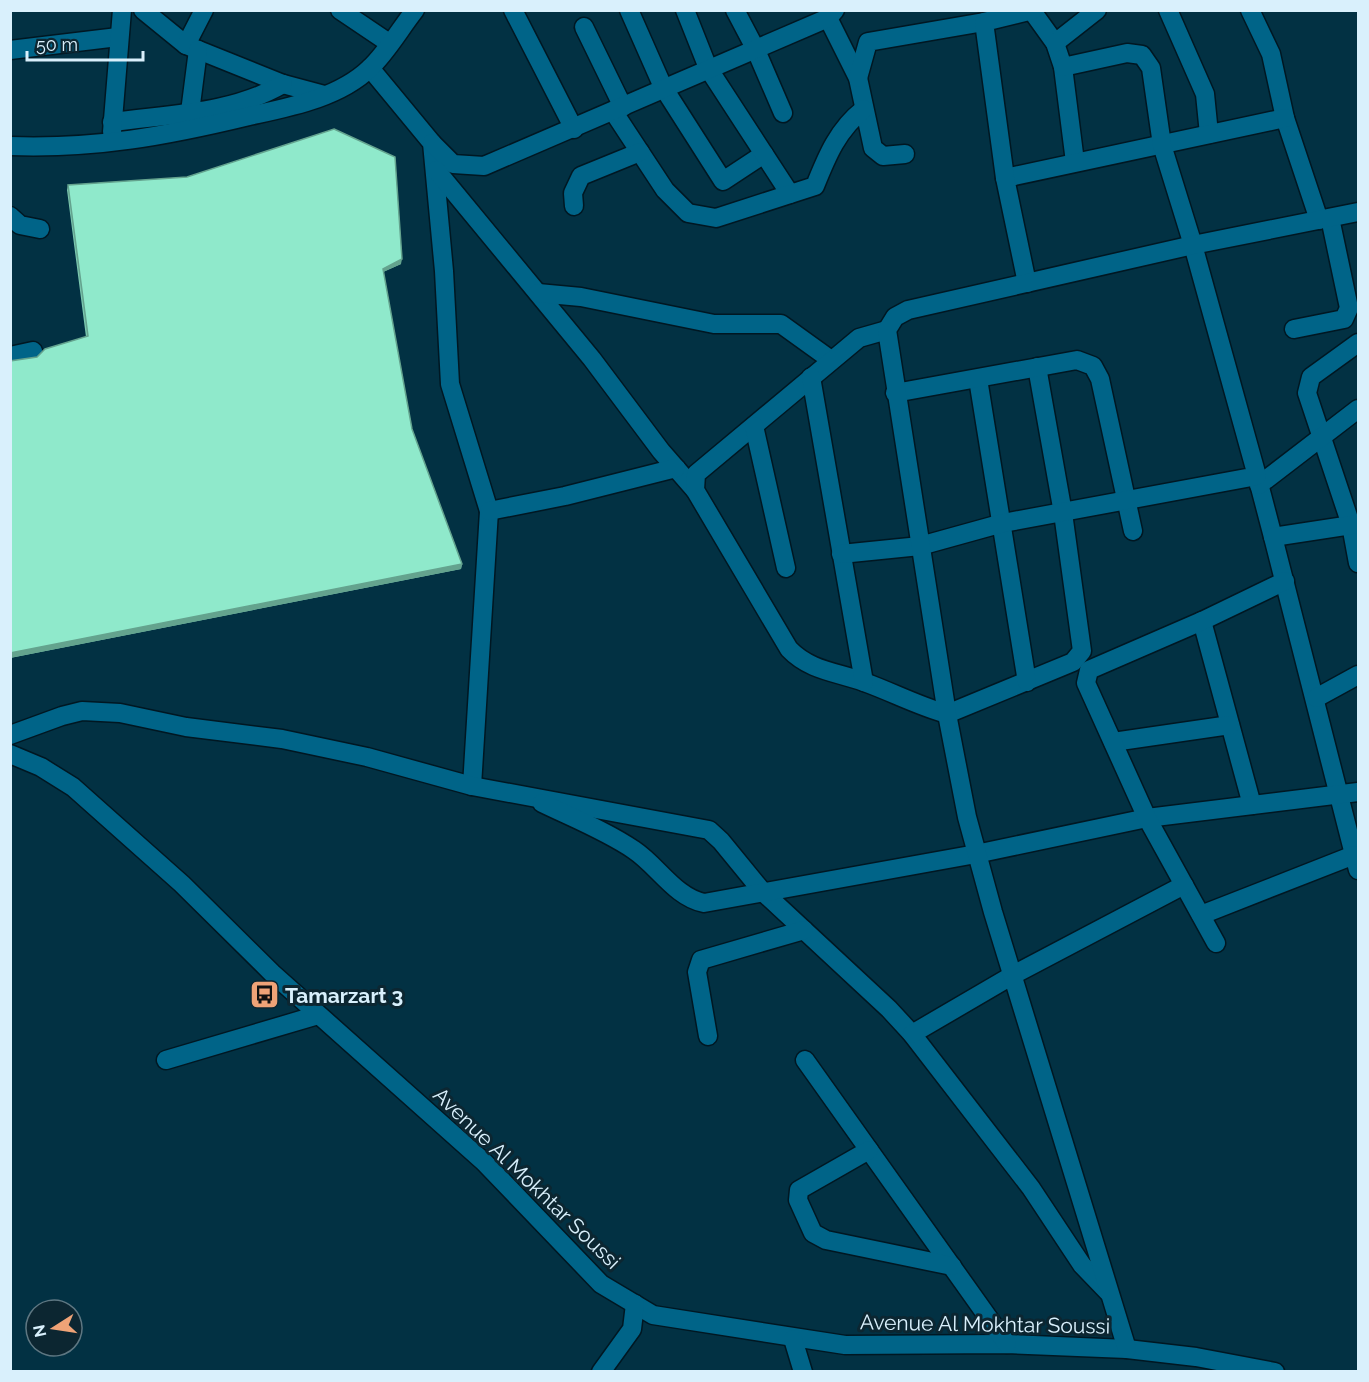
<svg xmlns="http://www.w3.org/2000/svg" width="1369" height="1382" viewBox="0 0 1369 1382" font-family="Raleway,sans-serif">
  <rect width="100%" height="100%" fill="#023143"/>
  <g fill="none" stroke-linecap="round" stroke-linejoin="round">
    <defs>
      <g id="minor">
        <path d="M143,10L186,45L283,84L324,95"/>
        <path d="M340,10L389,43"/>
        <path d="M513,10L574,129"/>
        <path d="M629,10L663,87L723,181L764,154"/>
        <path d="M685,10L708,68L790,194"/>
        <path d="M735,10L755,48L783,113"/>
        <path d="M1168,10L1205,94L1209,134"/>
        <path d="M1250,10L1271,54L1285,118L1319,220"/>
        <path d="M1032,11L1055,43L1063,67L1075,162"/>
        <path d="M828,18L858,78L873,148L883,156L905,154"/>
        <path d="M584,27L623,107"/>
        <path d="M1055,43L1097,10"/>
        <path d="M186,45L204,10"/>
        <path d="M10,50L118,37"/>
        <path d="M370,68L432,143L444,271L450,384L489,511L472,786"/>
        <path d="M858,78L868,42L984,22"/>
        <path d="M613,111L665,190L688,213L716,218L815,186C827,156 838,129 864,109"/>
        <path d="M190,112L198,50"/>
        <path d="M112,122C171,114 231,114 283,84"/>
        <path d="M112,132L122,10"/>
        <path d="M432,143L453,164L484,166L828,18L835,10"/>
        <path d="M10,146C96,149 166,136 249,116C290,107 339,98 370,68C387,52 400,29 415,10"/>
        <path d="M436,170L592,359L661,451L695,490"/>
        <path d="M1005,178L1285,118"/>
        <path d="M574,206L573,193L581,176L640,152"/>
        <path d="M10,216L20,225L40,229"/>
        <path d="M1027,283L1005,178L984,22L1033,10"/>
        <path d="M538,293L581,297L714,324H781L831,360"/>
        <path d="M1294,329L1344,319L1349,308L1330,218"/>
        <path d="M887,330L859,338L696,474L695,490L789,649C810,671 837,672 864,682C892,692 918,706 947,714L1073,662L1082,651L1063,513L1037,367"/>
        <path d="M1358,343L1311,377L1307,393L1351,525L1358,563"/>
        <path d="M10,356L33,351"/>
        <path d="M811,377L864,682"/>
        <path d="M978,379L1027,682"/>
        <path d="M895,393L1077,360L1093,366L1100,379L1133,531"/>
        <path d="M754,426L786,568"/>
        <path d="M1257,476L1273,537"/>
        <path d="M1259,485L1358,409"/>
        <path d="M489,511L565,496L676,468"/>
        <path d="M1358,524L1273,537L1358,870"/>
        <path d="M841,554L920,546L1003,523L1257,476L1193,245L1162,145L1151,68L1142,55L1127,53L1063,67"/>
        <path d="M1202,621L1252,805"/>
        <path d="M1316,698L1358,675"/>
        <path d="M10,735L62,716L82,711L120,713L186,727L282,739L367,757L472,786L709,830L721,841L762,891L889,1009L912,1034L1031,1188L1082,1265L1108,1292"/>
        <path d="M1113,742L1230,725"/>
        <path d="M10,754L41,767L73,787L182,884L272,973L484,1162L601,1284L653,1315L845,1345L1007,1344L1127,1349L1196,1357L1275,1372"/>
        <path d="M542,803C573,818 606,831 634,850C658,866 675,897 704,903L976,854L1147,818L1358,792"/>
        <path d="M1201,915L1354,855"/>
        <path d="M1216,943L1147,818L1086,683L1089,670L1202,621L1285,581"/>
        <path d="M912,1034L1013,975L1184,885"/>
        <path d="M708,1036L697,972L701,960L804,930"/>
        <path d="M166,1060L318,1015"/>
        <path d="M805,1060L1007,1344"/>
        <path d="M869,1150L799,1190L798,1200L813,1233L826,1240L952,1266"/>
        <path d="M793,1339L803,1372"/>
        <path d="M1127,1349L993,912L967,817L947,714L887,330L895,317L908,310L1193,245L1358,212"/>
        <path d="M601,1372L632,1329L635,1304"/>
      </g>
    </defs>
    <use href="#minor" stroke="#001722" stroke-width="21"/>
    <use href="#minor" stroke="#006488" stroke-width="18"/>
  </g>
  <path fill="#7bc8af" d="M68,185L401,264L383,272L412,429L462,564L461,569L10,658V361L37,357L86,337L67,190Z"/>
  <g fill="#64a38e">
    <path d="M402,259L401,264L381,273L383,269Z"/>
    <path d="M462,564L461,569L10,658V653Z"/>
  </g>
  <path fill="#8fe9cb" stroke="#64a38e" stroke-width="1.5" d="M334,129L395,157L402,259L383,269L412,429L462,564L10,653V361L37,357L45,349L88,336L68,185L187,177Z"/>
  <defs>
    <symbol id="bus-square" viewBox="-11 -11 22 22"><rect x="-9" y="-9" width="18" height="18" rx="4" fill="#efa377" stroke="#0c2631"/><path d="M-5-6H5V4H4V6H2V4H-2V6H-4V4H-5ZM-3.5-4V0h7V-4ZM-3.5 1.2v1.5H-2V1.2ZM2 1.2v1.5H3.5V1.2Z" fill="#111"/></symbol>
  </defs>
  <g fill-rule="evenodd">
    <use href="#bus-square" x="248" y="978" width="33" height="33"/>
  </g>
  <g text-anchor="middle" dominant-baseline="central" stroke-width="6" stroke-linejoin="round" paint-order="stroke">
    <g font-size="21" font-weight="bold" fill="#d9f0fc" stroke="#0c2631" text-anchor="start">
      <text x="285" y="995">Tamarzart 3</text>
    </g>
    <g font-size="21" fill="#d9f0fc" stroke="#0c2631">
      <text transform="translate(527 1178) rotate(44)">Avenue Al Mokhtar Soussi</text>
      <text transform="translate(985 1324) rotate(1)">Avenue Al Mokhtar Soussi</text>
    </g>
  </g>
  <rect width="1369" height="1382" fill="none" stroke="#d9f0fc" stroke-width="24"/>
  <g transform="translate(54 1328) rotate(258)"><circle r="28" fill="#0c2631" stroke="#5e7782" stroke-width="1.5"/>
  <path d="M0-4.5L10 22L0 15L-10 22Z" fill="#efa377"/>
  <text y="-9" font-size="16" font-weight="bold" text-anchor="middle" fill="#d9f0fc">N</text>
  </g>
  <path d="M27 51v9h116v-9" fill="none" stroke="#d9f0fc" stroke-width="3"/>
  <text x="36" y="51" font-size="18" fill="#d9f0fc" stroke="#0c2631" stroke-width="4.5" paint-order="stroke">50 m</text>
</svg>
